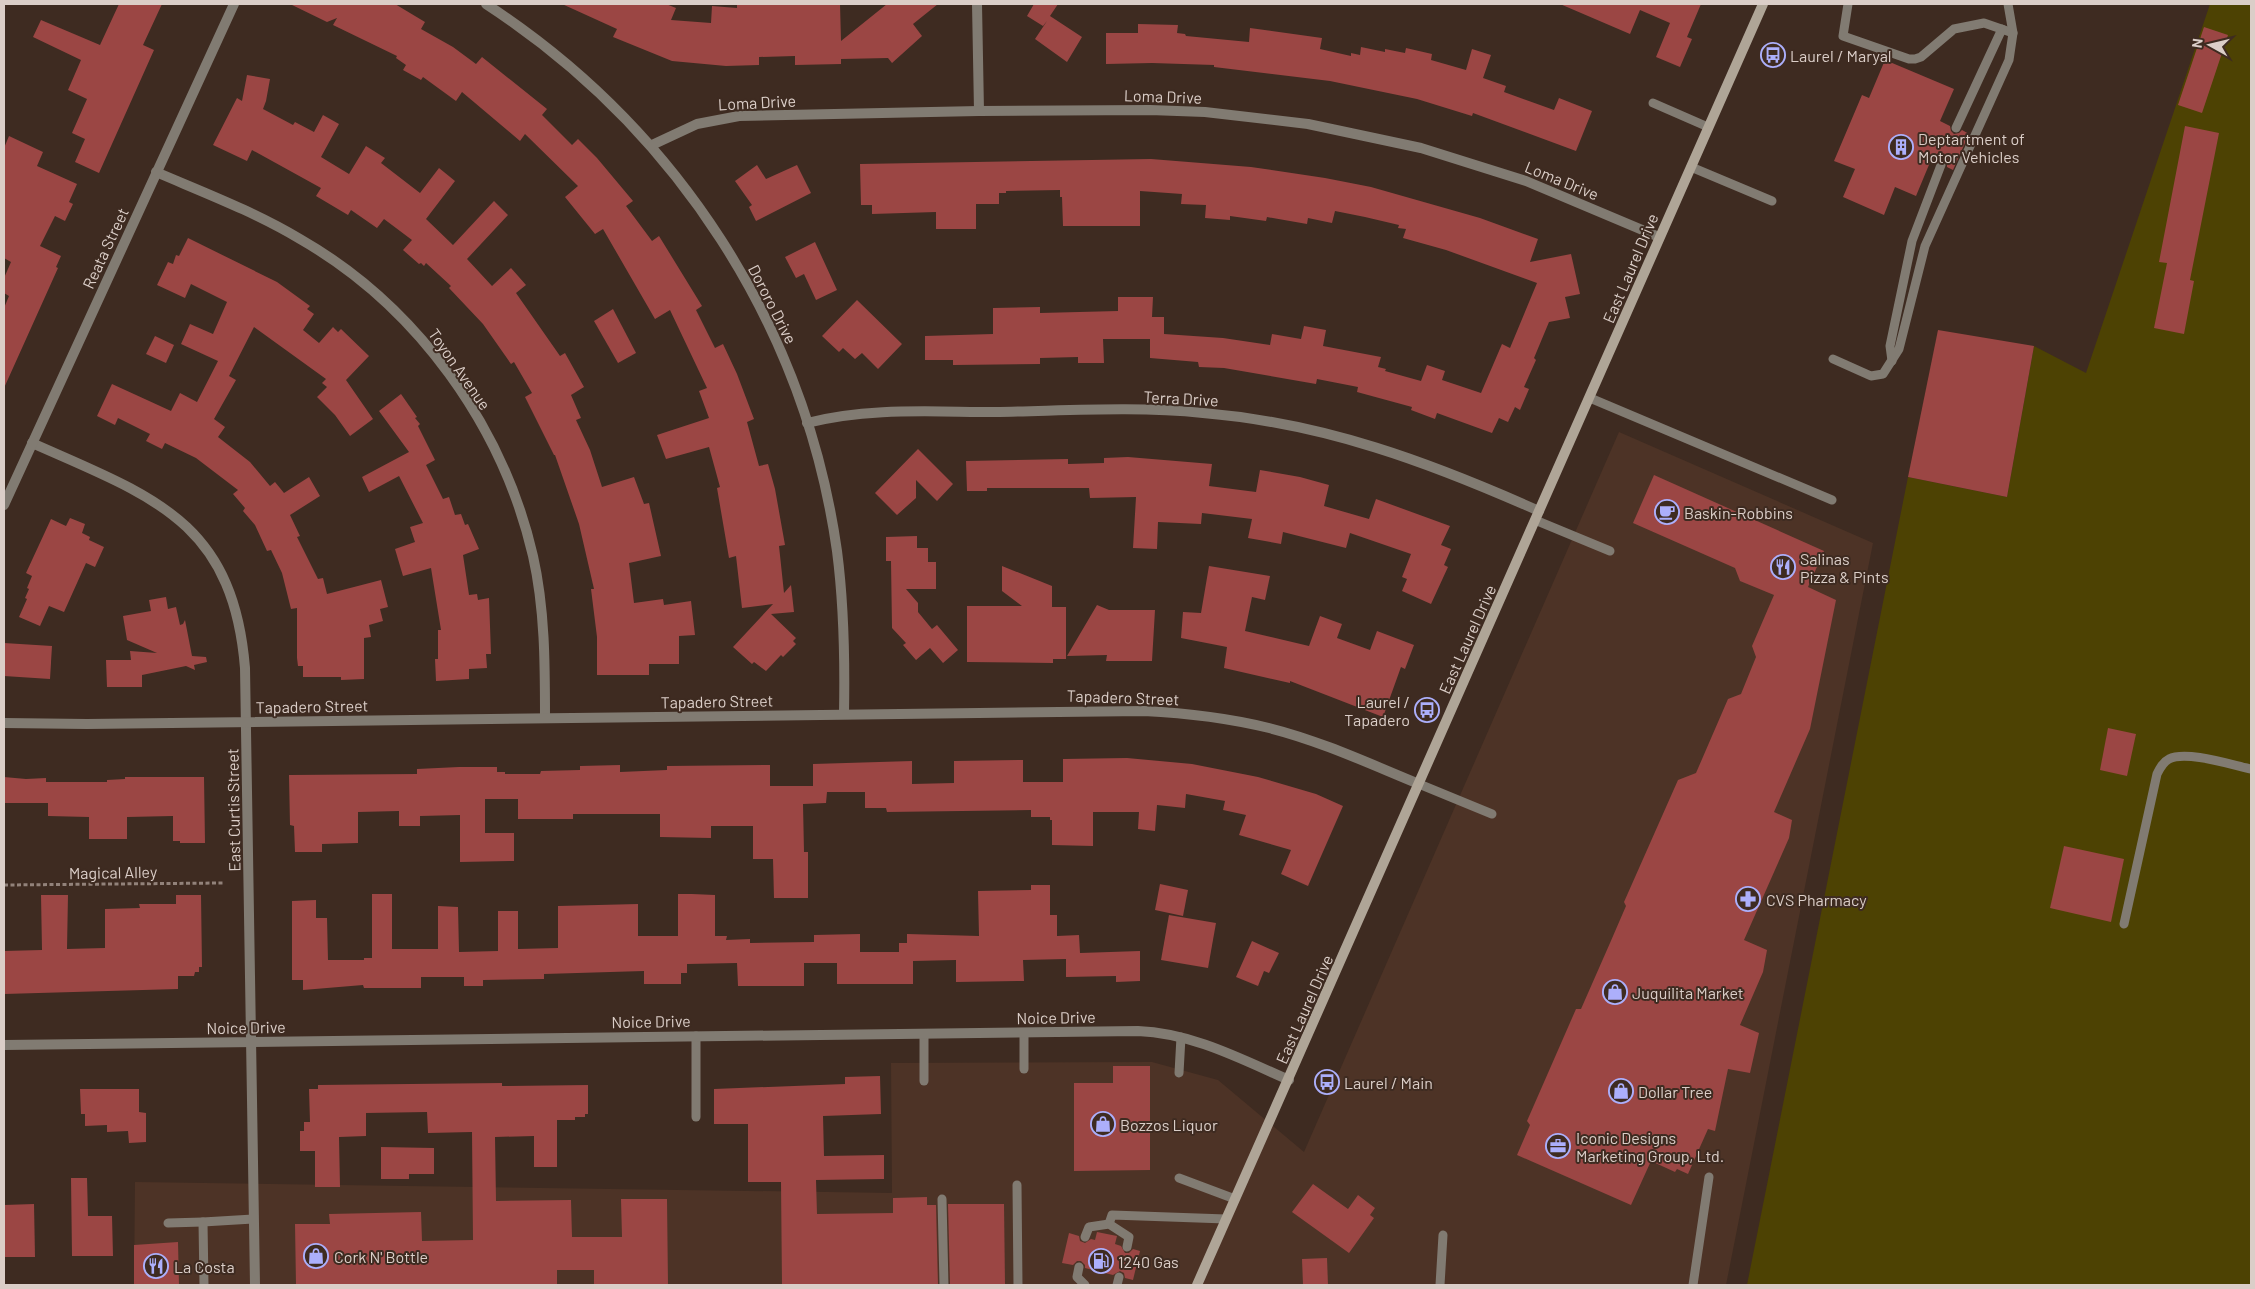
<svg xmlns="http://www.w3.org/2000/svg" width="2255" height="1289" viewBox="0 0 2255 1289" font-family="Barlow,sans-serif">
  <rect width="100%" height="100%" fill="#3e2b21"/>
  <path fill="#4d3326" d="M1619,432L1873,543L1726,1285H134L135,1182L892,1193L891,1063L1152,1062L1218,1080L1304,1152Z"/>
  <path fill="#4d4203" d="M2210,4H2251V1285H1747L1908,477L2007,497L2034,346L2086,373Z"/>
  <g fill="#9b4644">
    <path d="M119,4H162L143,45L154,50L99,173L75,162L85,139L72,133L87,99L68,90L81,60L33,37L41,20L100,45Z"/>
    <path d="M290,4H395L425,22L421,29L453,47L476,64L482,57L547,109L542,115L572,145L578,139L597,158L633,201L626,206L652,241L659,236L702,306L696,310L715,348L723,344L737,374L754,419L747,422L759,466L768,464L775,489L785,545L779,546L784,593L791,585L794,612L771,614L796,638L793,641L796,644L783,657L781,655L766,671L754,662L752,664L733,647L773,604L742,608L736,556L729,558L717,488L720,487L709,447L666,459L657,435L709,418L699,391L707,388L670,310L655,319L603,229L595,234L565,197L578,186L525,134L520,141L462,92L456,101L423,77L421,80L403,70L406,65L396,58L397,56L333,25L337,18L327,22Z"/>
    <path d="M562,4H666L676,8L671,20L711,23L712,6L737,8V4H840L841,41L887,4H938L913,24L922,36L892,63L888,58L841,59V64L795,65V56L759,57V65L726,66L672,61L613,37L617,29Z"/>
    <path d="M1034,4H1058L1050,16L1082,37L1067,62L1035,39L1047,21L1043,26L1027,16Z"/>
    <path d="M1560,4H1701L1687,37L1692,39L1680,67L1656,57L1670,23L1640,10L1630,34Z"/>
    <path d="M1138,24L1178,25L1177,33L1185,34L1186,36L1249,42L1250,28L1322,38L1320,49L1351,56V53L1360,55L1361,47L1385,52V49L1405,53L1406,48L1432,54L1431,60L1466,70L1472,49L1491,55L1483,78L1506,86L1504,92L1554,110L1559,98L1592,111L1576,151L1473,113L1472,116L1417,99L1330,81L1214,67V65L1152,63L1106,64V33H1138Z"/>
    <path d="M2204,27L2228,35L2202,113L2178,105Z"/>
    <path d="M1885,60L1954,89L1940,121L1950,126L1951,131L1954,134L1959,133L1962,130L1969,134L1953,170L1947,167V164L1944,159H1940L1935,162L1931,160L1916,196L1895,187L1884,215L1843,197L1855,169L1834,161L1862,95L1869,98Z"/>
    <path d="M247,75L270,79L266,101L263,109L293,125L295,122L314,132L323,115L339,124L321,157L349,174L366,146L385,158L381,163L420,193L439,168L455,181L426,219L453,245L494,201L508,215L467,259L492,286L511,268L526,285L516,293L560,356L565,353L584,387L571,395L581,418L576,420L590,450L602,487L634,477L644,504L649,503L661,556L629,563L634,603L663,599L664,605L691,601L695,635L679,636V664H649V675H597V637L591,589H594L579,524L555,455H554L525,397L532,393L514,362L511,364L483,324L449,288L451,286L426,263L424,266L421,263L419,264L403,250L412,240L384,219L377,228L351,210L348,215L316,196L321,188L252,150L247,161L213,145L237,98L242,101Z"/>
    <path d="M2185,126L2219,133L2190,280L2194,281L2184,334L2154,328L2167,263L2159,262Z"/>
    <path d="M9,136L43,152L37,166L77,184L69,202L73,204L65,221L55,216L40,246L61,256L56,267L58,268L4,388V308L9,296L4,293V278L11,262L4,258V148Z"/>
    <path d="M1151,159L1251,167L1325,178L1371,187L1480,218L1538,239L1530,262L1571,254L1580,294L1565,297L1570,318L1549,322L1534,358L1536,360L1524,387L1529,389L1520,410L1515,407L1508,422L1499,418L1492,433L1437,413L1435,419L1411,410L1412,407L1357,392L1358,387L1317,379L1316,384L1224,368L1199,367L1198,362L1150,358V339H1103L1104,363H1078V357L1040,358V364L953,365V360H925V336L993,334V308L1040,307V313L1118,311V297H1153L1152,317H1164V334L1223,338L1270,345L1272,334L1301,339L1304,326L1326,330L1323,346L1381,357L1378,367L1386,369L1385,371L1421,381L1427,365L1445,371L1442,380L1481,393L1502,344L1510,348L1537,283L1446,250L1403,238L1406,229L1398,228L1399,225L1365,217L1335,211L1332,223L1308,218L1307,224L1267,217L1266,221L1230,216V220L1205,218L1206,205L1181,204L1182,194L1140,191V226H1063L1062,197H1060V190L1006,191V193H999V204H976V229H936V212L872,214V205H861L860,164Z"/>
    <path d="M757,165L766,179L797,165L811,193L756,221L749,207L752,205L735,181Z"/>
    <path d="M188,238L277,282L310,306L307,309L314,314L303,330L319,343L333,327L338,332L341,329L369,356L346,380L373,419L350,436L335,415L317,397L327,387L322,383L326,379L254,327L229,376L236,380L214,419L225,427L218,437L250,462L270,486L275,482L284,493L309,477L320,496L290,515L300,536L297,537L318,579L323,578L327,594L381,580L388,607L380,609L383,621L369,625L371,637L364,638V679L341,680V677H303V666H298L297,658V608L291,609L282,573L271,550L267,551L255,525L243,511L245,508L233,494L238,490L196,458L165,443L162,449L146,441L150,434L118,418L115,425L97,416L112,384L171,411L180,393L197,402L218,361L181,344L190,324L213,334L227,302L191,284L185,298L157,285L168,262L173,264L176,255L179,256Z"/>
    <path d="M815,242L837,290L816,300L804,274L796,278L785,257Z"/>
    <path d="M857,300L902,344L878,369L862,353L855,359L843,348L839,352L822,336Z"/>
    <path d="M613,309L636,353L618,363L594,321Z"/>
    <path d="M1938,330L2034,346L2007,497L1908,477Z"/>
    <path d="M155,336L174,345L166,363L146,354Z"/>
    <path d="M401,394L417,417L415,418L420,424L418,426L435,460L426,465L443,499L449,497L455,515L461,514L465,525L468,524L479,549L463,555L469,595L477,594L478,600L489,598L491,654H486L487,668L469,669V679L436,681L435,659H438V630H441L431,568L403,576L395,549L415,542L410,527L423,523L399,476L369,492L362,477L409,452L379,411Z"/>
    <path d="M918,449L953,484L937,501L916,480V498L897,515L875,493Z"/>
    <path d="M1128,457L1212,464L1209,486L1256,492L1260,470L1300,477L1329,485L1324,506L1369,519L1376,499L1450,526L1441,545L1451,549L1444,565L1448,567L1431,604L1402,591L1407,579L1402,577L1411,554L1350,533L1346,548L1283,532L1281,544L1248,538L1252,519L1202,513L1201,524L1158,522L1157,549L1133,548L1136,497L1090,498L1089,488H987V491H967L966,461L1068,459V464L1104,463V458Z"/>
    <path d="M1654,475L1824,551L1808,587L1836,600L1810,729L1774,812L1792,820L1789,838L1744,940L1767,950L1763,972L1740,1025L1759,1033L1750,1073L1728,1069L1715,1131L1708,1129L1688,1174L1677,1169L1675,1172L1651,1161L1631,1205L1517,1155L1530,1125L1527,1121L1576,1009H1581L1610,943L1626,906L1624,902L1678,780L1696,773L1728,699L1741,694L1756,657L1752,646L1774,595L1740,581L1735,568L1633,523Z"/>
    <path d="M70,518L85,524L82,533L90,537L89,540L104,547L95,567L86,563L64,612L49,606L40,626L19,617L27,599L25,598L29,589L27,588L32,576L26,573L51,519L66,526Z"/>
    <path d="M917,536V548H928V562H936V589H906L918,603V612L932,629L937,625L958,650L943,663L930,648L916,660L903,645L906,643L892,628L891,561H886V537Z"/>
    <path d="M1002,566L1052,586V607H1066V659H1053V663L967,662V606H1022L1002,591Z"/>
    <path d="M1209,566L1270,576L1265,600L1252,597L1245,631L1309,646L1320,616L1342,624L1337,638L1370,650L1377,631L1414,645L1405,669L1401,667L1383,717L1290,681V683L1224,668L1227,647L1181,638L1183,612L1201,613Z"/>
    <path d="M166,597L168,609L176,607L180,625L183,624L185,620L192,656L206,657L207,662L194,665L195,670L186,666L142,675V687H107L106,660H131L130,651L157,653L127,640L123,616L151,611L149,600Z"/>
    <path d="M1097,605L1109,610H1155L1152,661H1106L1107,655L1067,656Z"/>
    <path d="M4,643L52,646L50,679L4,676Z"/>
    <path d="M2108,728L2136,734L2127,776L2100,770Z"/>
    <path d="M1127,758L1192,764L1258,777L1316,794L1343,806L1308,886L1281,874L1291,850L1239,835L1246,815L1223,810L1225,801L1186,794L1185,808L1157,805L1155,831L1138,829L1139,812H1093V846L1052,845V820H1050V817H1031V810L887,812L886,808H865V792H827L826,803L803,804L804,852H808V898H774L773,859H753V826H711V838L660,837V814H573V819H518V799H485V833H514V861L460,862V815L420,816V826H399V811L358,812V843L322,844V852H295L294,826L290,825L289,775L417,774V769L459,767H497V772H505V774H540L541,771L580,770V766L620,765V772L667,770V766L770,765V786H813V764L912,761V784L954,783V761L1023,760V782H1063V759Z"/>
    <path d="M4,777L26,779L46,778V782H107V780L125,779V777H204L205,843H180V841H173V816L127,817V839H89V817L48,816V803H4Z"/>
    <path d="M2064,846L2124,859L2111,922L2050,908Z"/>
    <path d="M1160,884L1188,890L1183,916L1155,910Z"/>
    <path d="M1031,885H1050V915H1057V936L1079,935L1080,953L1140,951V981L1116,982V976L1066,977V959L1023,960L1024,981L956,982V960L913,961V984H837V963H804V986H738L737,963L687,964V973H681V984H644V971L544,974V979L483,980V986H464V977H421V988H364L363,985L303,990V980H292V901L316,900V918H327L328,960H364V958H372V894H392V949H438V906L458,907L459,952L498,951V911H518V949L558,948V906L638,904V936H678V894H692L715,895V936H727L726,940L750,939V943L814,942V935L860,934V952H899V943H907V934L979,936L978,891L1031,890Z"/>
    <path d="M41,895H68L67,949L105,948V909L140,908L139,904H176V895H201L202,967H199V972H195L194,976H178V989L4,994V951L42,950Z"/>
    <path d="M1169,915L1216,923L1208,968L1161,960Z"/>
    <path d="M1252,941L1279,953L1269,973L1264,971L1258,986L1236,977Z"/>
    <path d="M1113,1066H1150V1170L1074,1171V1083H1113Z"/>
    <path d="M880,1076L881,1114L823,1116L824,1156L884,1155V1179L816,1180L817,1214L893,1213V1198L927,1197V1205H936L938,1285H782L781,1182H748V1124H714V1089L845,1084V1077Z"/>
    <path d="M502,1083V1086L588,1085V1114H585V1117H575V1120H557V1167H534V1136L495,1137L496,1201L571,1200L572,1237H622L621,1199H667L668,1285H594V1270H557V1285H296L295,1224H330L329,1214L421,1212L422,1241L473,1240L472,1132L428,1133L427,1112L366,1113V1136L339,1137L340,1187H315V1151H300V1131H304V1122H310L309,1089H318V1085Z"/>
    <path d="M80,1089H139V1112L146,1113V1142L129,1143L128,1131L107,1132V1125L85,1126V1114H81Z"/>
    <path d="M381,1147L434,1148V1174H409V1179H381Z"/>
    <path d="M71,1178H87L88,1216H112L113,1256H72Z"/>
    <path d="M1313,1184L1348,1209L1358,1195L1375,1208L1370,1215L1374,1218L1349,1253L1292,1212Z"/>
    <path d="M34,1204L35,1257H4V1205Z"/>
    <path d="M948,1204H1004L1005,1285H950Z"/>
    <path d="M1097,1232L1117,1236L1115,1244L1121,1246L1125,1253H1129L1133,1249L1140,1251L1133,1280L1125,1278L1124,1273L1120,1271L1113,1275L1085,1268V1265L1081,1261H1077L1073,1265L1062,1263L1069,1233L1079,1236L1080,1241L1085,1243L1091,1239L1095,1240Z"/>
    <path d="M178,1242L179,1285H134V1245Z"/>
    <path d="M1327,1258L1328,1285H1303L1302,1259Z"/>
  </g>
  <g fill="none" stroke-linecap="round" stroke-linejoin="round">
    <path stroke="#92827a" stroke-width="3" stroke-dasharray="4 2.5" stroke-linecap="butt" d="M4,885L223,883"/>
    <g stroke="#817b72" stroke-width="9">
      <path d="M1848,4L1843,36L1909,59H1915L1921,57L1954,29L1984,23L2013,33"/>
      <path d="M1653,103L1708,127"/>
      <path d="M1956,128L2002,29"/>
      <path d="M1691,167L1772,201"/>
      <path d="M1833,359L1871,376L1883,374L1899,349L1925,246L2009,60L2013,33L2008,4"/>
      <path d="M1892,361L1890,346L1912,241L1941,165"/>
      <path d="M1590,398L1832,500"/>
      <path d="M1535,520L1610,551"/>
      <path d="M1419,784L1492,814"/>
      <path d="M2124,924L2157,774C2160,768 2163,762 2169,759C2186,750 2232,765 2251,769"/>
      <path d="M1024,1033V1069"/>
      <path d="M924,1034V1081"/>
      <path d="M696,1036V1117"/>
      <path d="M1179,1073L1181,1037"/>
      <path d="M1179,1178L1235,1199"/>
      <path d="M1017,1185L1018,1285"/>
      <path d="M942,1199L944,1285"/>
      <path d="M168,1223L203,1222"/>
      <path d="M1109,1224L1112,1215L1226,1219"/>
      <path d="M1085,1237L1089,1227L1109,1224L1129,1237L1127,1247"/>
      <path d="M1079,1267L1077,1277L1085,1285"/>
      <path d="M204,1285L203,1222L253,1219"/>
      <path d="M1117,1285L1119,1277"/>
      <path d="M1440,1285L1443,1235"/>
      <path d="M1693,1285L1709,1177"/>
    </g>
    <g stroke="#817b72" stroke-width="10">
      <path d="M486,4C676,128 805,325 837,551C844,605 845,659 844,713"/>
      <path d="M977,4L979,111"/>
      <path d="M652,145L697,124L739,116L979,111L1150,110L1205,112L1308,124L1421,148L1526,181L1659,237"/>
      <path d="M156,172C205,193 255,212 300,239C417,306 503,426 533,556C545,609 545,665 545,718"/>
      <path d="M807,423C868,407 933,412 995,412C1064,411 1134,406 1203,413C1324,423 1429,462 1539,511"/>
      <path d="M32,443C151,496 233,520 245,668L255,1285"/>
      <path d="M4,505L234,4"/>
      <path d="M4,723L87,724L1144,711C1186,713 1228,718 1269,728C1321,741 1370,764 1419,784"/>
      <path d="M4,1045L1138,1031C1192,1033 1241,1059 1289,1080"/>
    </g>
    <path stroke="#afa597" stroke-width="10" d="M1197,1285L1763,4"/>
  </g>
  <defs>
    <symbol id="bus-ring" viewBox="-11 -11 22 22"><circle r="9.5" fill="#3e2b21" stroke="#acaffb" stroke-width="1.5"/><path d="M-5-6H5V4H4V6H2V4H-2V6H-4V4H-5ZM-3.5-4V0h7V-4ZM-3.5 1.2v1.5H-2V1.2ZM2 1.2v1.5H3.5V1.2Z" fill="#acaffb"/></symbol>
    <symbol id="building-ring" viewBox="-11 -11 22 22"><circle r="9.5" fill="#3e2b21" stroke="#acaffb" stroke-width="1.5"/><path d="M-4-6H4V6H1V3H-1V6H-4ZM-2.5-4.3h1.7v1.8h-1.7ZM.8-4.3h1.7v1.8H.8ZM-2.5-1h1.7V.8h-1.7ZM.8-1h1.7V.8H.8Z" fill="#acaffb"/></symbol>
    <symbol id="cafe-ring" viewBox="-11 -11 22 22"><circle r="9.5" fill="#3e2b21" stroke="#acaffb" stroke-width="1.5"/><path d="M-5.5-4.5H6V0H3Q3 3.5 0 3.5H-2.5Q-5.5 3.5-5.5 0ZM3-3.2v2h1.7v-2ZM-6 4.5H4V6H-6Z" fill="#acaffb"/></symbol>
    <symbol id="restaurant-ring" viewBox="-11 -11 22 22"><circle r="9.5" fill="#3e2b21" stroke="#acaffb" stroke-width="1.5"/><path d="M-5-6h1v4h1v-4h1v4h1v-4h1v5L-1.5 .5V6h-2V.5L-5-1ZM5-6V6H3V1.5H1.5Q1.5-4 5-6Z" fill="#acaffb"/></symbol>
    <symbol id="pharmacy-ring" viewBox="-11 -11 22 22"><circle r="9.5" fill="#3e2b21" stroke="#acaffb" stroke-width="1.5"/><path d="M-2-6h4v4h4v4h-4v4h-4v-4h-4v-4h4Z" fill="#acaffb"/></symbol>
    <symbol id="shop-ring" viewBox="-11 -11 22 22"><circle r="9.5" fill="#3e2b21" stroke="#acaffb" stroke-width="1.5"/><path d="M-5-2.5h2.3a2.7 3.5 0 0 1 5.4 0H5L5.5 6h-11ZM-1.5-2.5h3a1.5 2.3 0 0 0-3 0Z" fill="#acaffb"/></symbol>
    <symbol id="office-ring" viewBox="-11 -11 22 22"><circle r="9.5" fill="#3e2b21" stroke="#acaffb" stroke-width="1.5"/><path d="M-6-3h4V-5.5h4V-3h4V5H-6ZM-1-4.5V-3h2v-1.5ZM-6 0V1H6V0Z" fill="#acaffb"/></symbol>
    <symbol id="fuel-ring" viewBox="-11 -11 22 22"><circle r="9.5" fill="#3e2b21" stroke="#acaffb" stroke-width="1.5"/><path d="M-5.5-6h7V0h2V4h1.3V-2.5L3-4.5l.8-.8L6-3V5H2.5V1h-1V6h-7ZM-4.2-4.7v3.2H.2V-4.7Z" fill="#acaffb"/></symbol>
  </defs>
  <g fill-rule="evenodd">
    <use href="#bus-ring" x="1759" y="41" width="28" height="28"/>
    <use href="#building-ring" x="1887" y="133" width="28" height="28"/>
    <use href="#cafe-ring" x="1653" y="498" width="28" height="28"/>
    <use href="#restaurant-ring" x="1769" y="553" width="28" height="28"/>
    <use href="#bus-ring" x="1413" y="696" width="28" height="28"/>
    <use href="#pharmacy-ring" x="1734" y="885" width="28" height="28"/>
    <use href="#shop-ring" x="1601" y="978" width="28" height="28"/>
    <use href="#bus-ring" x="1313" y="1068" width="28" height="28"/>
    <use href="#shop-ring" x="1607" y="1077" width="28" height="28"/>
    <use href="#shop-ring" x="1089" y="1110" width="28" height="28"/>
    <use href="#office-ring" x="1544" y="1132" width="28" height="28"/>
    <use href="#shop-ring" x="302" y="1242" width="28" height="28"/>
    <use href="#fuel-ring" x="1087" y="1247" width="28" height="28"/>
    <use href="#restaurant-ring" x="142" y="1252" width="28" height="28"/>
  </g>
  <g text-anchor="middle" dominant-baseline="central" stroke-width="4" stroke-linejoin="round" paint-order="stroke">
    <g font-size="16" fill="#dbcec8" stroke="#3e2b21" text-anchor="start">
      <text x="1790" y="55">Laurel / Maryal</text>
      <text x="1918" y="138">Deptartment of<tspan x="1918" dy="18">Motor Vehicles</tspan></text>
      <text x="1684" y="512">Baskin-Robbins</text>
      <text x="1800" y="558">Salinas<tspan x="1800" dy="18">Pizza &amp; Pints</tspan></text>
      <text x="1410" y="701" text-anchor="end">Laurel /<tspan x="1410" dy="18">Tapadero</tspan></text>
      <text x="1766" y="899">CVS Pharmacy</text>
      <text x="1632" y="992">Juquilita Market</text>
      <text x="1344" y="1082">Laurel / Main</text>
      <text x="1638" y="1091">Dollar Tree</text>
      <text x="1120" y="1124">Bozzos Liquor</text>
      <text x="1576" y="1137">Iconic Designs<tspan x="1576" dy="18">Marketing Group, Ltd.</tspan></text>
      <text x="334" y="1256">Cork N' Bottle</text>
      <text x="1118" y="1261">1240 Gas</text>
      <text x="174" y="1266">La Costa</text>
    </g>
    <g font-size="16" fill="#dbcec8" stroke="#3e2b21">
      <text transform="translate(1163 96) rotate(2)">Loma Drive</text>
      <text transform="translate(757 102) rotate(-3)">Loma Drive</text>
      <text transform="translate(1562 180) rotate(22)">Loma Drive</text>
      <text transform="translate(105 248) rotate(-65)">Reata Street</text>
      <text transform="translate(1630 268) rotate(-67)">East Laurel Drive</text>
      <text transform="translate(773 304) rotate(63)">Dororo Drive</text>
      <text transform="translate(460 369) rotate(55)">Toyon Avenue</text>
      <text transform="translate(1181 398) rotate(3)">Terra Drive</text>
      <text transform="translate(1467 639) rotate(-66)">East Laurel Drive</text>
      <text transform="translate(1123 697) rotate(2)">Tapadero Street</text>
      <text transform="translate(717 701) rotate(-1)">Tapadero Street</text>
      <text transform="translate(312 706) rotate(-1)">Tapadero Street</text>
      <text transform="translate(233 810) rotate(-91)">East Curtis Street</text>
      <text transform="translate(113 872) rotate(-1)">Magical Alley</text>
      <text transform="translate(1304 1009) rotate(-66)">East Laurel Drive</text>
      <text transform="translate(1056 1017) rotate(-1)">Noice Drive</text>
      <text transform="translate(651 1021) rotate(-1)">Noice Drive</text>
      <text transform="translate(246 1027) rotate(-1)">Noice Drive</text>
    </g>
  </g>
  <rect width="2255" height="1289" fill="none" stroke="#dbcec8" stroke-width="10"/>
  <g transform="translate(2210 45) rotate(278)" stroke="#3e2b21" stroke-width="4" paint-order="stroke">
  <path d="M0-4L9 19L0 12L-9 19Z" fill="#dbcec8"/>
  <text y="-8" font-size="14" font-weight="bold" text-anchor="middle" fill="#dbcec8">N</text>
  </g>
</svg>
